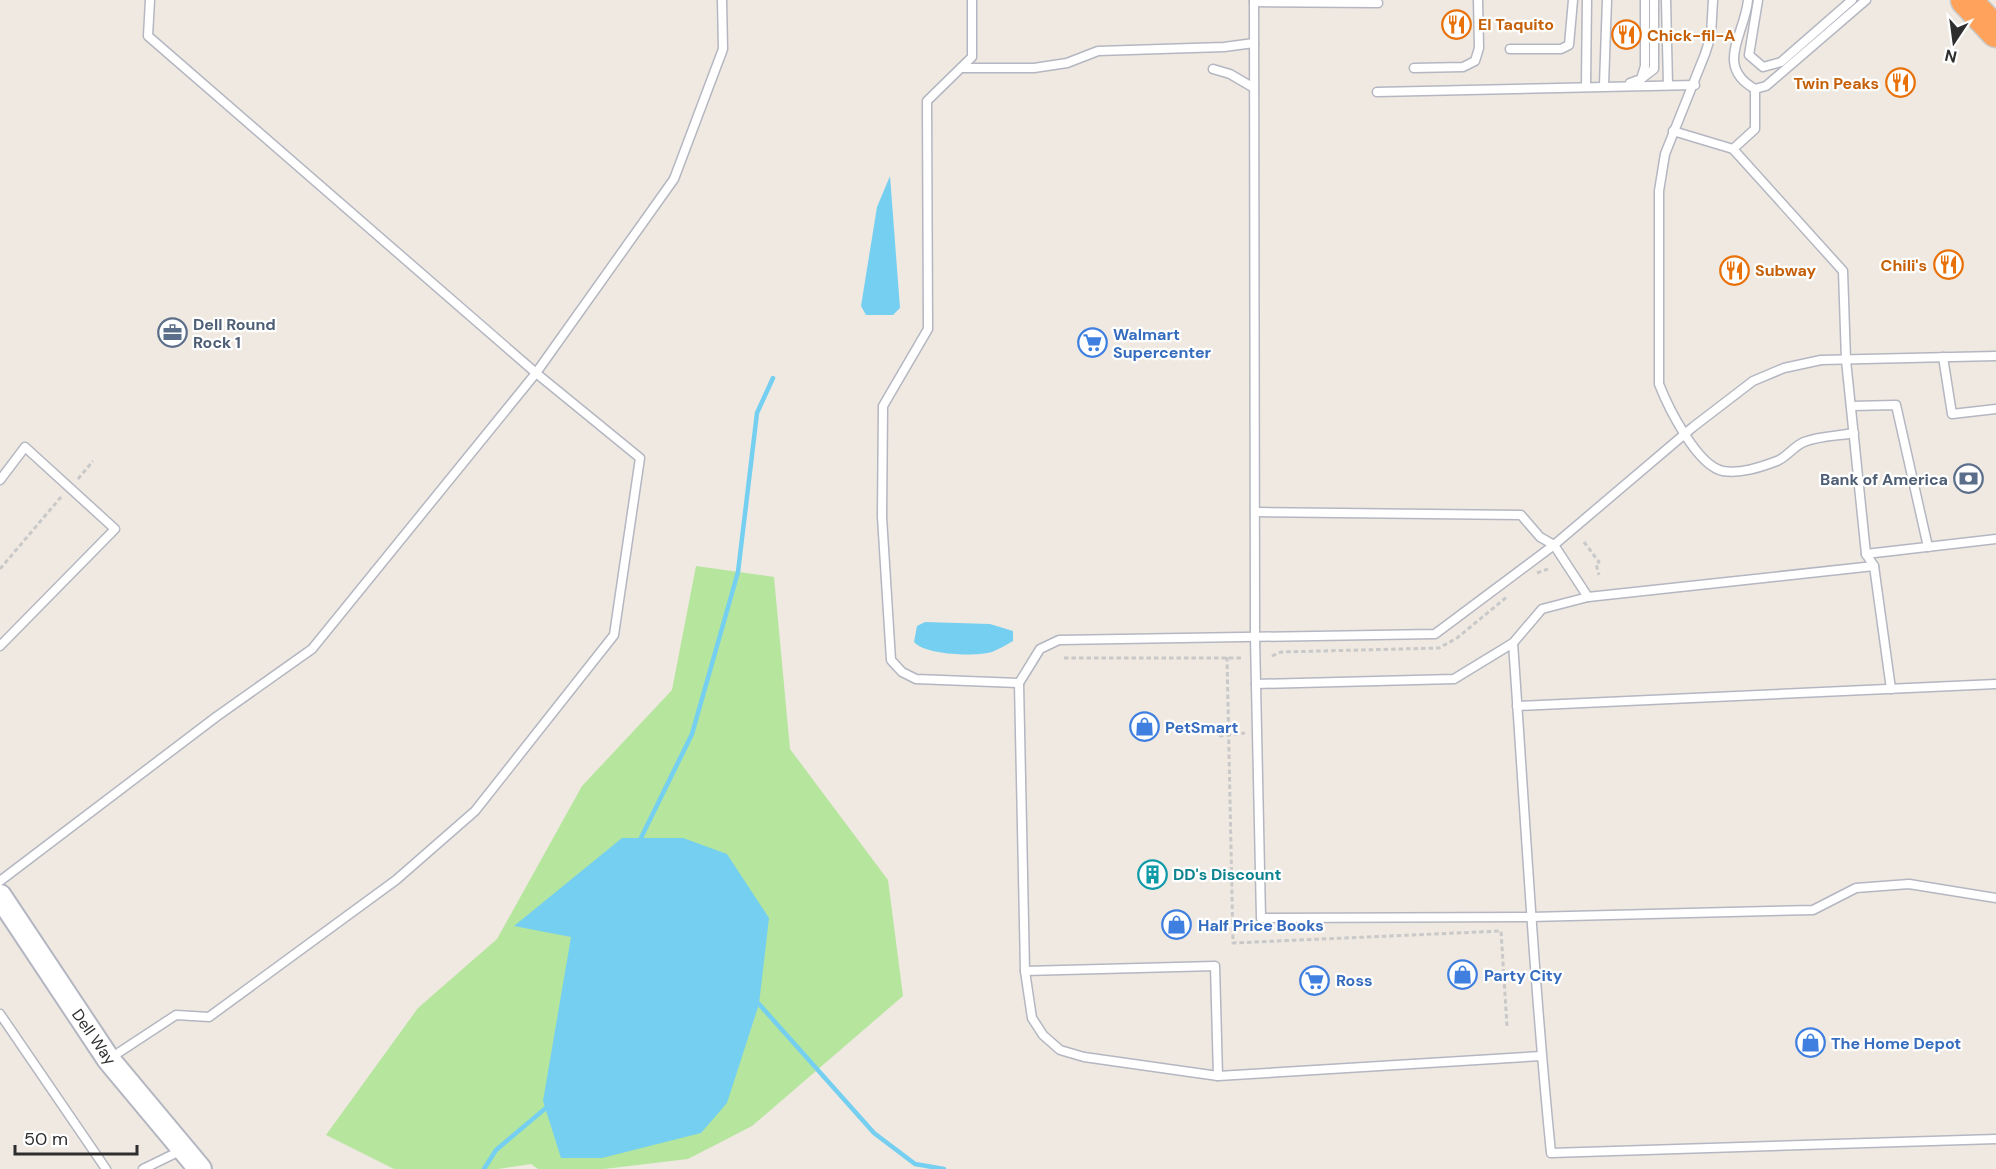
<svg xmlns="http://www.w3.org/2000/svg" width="1996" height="1169" viewBox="0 0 1996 1169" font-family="'DM Sans',sans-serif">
  <rect width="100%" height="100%" fill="#efe9e1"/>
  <path fill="#b6e59e" d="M696,566L774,577L790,749L888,880L903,996L752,1126L688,1159L604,1169H538L531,1164L498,1169H394L326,1135L418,1008L497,939L582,786L672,690Z"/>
  <g fill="#75cff0">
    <path d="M890,176L900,308L893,315H866L861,306L877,207Z"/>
    <path d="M925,622L990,624L1013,631V641C1006,645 999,649 992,652C975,657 925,655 914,642L917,626Z"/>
    <path d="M622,838H683L727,854L769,918L759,1004L727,1103L701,1133L602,1158H561L543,1101L571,937L514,926Z"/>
  </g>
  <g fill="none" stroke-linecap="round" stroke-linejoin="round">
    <g stroke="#75cff0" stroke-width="4.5">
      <path d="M638,844L692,734L738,572L757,413L773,378"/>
      <path d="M755,1003L759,1004L874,1133L915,1164L944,1169"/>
      <path d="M484,1169L496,1150L547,1107"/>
    </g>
    <defs>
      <g id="lane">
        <path d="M972,0V57L927,101L928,329L883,406L882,517L891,660L902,672L916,679L1019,683L1040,649L1059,640L1435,634L1554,545L1693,427L1753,381L1784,368L1821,360L1996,356"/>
        <path d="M1254,0L1255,638L1261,918L1530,917L1813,910L1856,888L1909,884L1996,898"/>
        <path d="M1666,0L1668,85"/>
        <path d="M1713,0L1711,35L1705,54L1665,154L1659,191V384C1668,407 1697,466 1723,471C1741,474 1761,467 1777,461C1787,457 1794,446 1804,442C1819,436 1838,436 1854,433"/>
        <path d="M1748,0C1745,34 1714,66 1755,89L1766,86L1866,0"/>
        <path d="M1758,0L1749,55L1763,67L1781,62L1852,0"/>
        <path d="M1254,2L1378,3"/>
        <path d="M1510,49H1561L1569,45L1573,0"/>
        <path d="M961,68H1034L1067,63L1098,51L1224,47L1254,43"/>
        <path d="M1414,68L1463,67L1475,61L1479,48L1478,0"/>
        <path d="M1213,69L1230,74L1254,88"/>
        <path d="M1641,79L1654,69V0"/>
        <path d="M1630,83L1641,79L1645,66V0"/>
        <path d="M1586,85L1587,0"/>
        <path d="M1604,85L1607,0"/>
        <path d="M1377,92L1695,85"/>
        <path d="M1673,131L1733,149L1843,271L1846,360L1866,554L1874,566L1891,689"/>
        <path d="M1733,149L1755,129V89"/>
        <path d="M1943,357L1952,414L1996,409"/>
        <path d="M1851,406L1896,405L1928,547"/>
        <path d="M0,480L25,447L115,529L0,646"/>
        <path d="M1255,512L1521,515L1540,537L1554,545L1588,597L1874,566"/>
        <path d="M1866,554L1996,539"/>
        <path d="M1513,643C1525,813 1534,983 1551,1153L1996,1139"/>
        <path d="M1019,683L1025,971L1032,1018L1043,1035L1060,1050L1084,1057L1218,1076L1541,1056"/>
        <path d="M1256,684L1454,679L1513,643L1542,609L1588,597"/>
        <path d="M1517,706L1996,684"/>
        <path d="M0,881L216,717L312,649L536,373L674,179L723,49L722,0"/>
        <path d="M1025,971L1215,966L1218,1076"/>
        <path d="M0,1014L106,1169"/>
        <path d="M109,1059L176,1015L209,1017L396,880L475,811L614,635L640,458L536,373L148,36L150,0"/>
        <path d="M143,1169L182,1150"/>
      </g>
      <path id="secondary" d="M0,896L109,1060L200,1169"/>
      <path id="highway" d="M1966,0L1996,32"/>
    </defs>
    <use href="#lane" stroke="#b4b7c1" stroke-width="11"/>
    <use href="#secondary" stroke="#b4b7c1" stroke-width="26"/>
    <use href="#highway" stroke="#c9c9c9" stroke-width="33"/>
    <g stroke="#c9c9c9" stroke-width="3" stroke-dasharray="4.5 3" stroke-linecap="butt">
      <path d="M78,479L93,461"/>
      <path d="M1584,542L1599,562L1596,564L1599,575"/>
      <path d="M0,569L61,497"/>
      <path d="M1537,573L1548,569"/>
      <path d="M1272,656L1281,652L1439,648L1457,638L1508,596"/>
      <path d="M1227,657L1233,943L1501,931L1507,1026"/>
      <path d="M1064,658H1243"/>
      <path d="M1219,736L1245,733"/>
    </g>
    <use href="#lane" stroke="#fff" stroke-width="8"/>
    <use href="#secondary" stroke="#fff" stroke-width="22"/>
    <use href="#highway" stroke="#ffa35c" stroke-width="30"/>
  </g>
  <defs>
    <symbol id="restaurant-ring" viewBox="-11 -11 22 22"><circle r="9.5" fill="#fff" stroke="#e8710a" stroke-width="1.5"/><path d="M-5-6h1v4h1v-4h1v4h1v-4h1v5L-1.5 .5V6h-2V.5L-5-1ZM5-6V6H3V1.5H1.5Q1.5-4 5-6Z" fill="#e8710a"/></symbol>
    <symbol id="office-ring" viewBox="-11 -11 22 22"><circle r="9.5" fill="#fff" stroke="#5c6f8a" stroke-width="1.5"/><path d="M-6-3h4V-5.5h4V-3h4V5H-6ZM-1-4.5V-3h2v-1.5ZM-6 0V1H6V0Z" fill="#5c6f8a"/></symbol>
    <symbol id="supermarket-ring" viewBox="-11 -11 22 22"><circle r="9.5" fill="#fff" stroke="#3f7fe0" stroke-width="1.5"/><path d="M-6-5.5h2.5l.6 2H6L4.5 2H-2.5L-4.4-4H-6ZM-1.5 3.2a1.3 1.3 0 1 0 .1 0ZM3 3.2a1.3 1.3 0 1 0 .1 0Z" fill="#3f7fe0"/></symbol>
    <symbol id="bank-ring" viewBox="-11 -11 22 22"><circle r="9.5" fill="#fff" stroke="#5c6f8a" stroke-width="1.5"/><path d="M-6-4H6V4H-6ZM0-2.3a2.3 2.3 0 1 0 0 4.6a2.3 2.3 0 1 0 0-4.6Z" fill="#5c6f8a"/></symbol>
    <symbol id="shop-ring" viewBox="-11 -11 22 22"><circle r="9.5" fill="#fff" stroke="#3f7fe0" stroke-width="1.5"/><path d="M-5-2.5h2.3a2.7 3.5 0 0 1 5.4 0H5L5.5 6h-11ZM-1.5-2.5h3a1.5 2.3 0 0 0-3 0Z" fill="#3f7fe0"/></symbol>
    <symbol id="building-ring" viewBox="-11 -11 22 22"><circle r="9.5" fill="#fff" stroke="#0f9aa8" stroke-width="1.5"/><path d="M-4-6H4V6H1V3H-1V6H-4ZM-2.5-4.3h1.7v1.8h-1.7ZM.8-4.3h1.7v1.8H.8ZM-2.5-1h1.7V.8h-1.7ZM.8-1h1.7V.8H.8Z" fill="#0f9aa8"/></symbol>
  </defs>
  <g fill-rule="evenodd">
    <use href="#restaurant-ring" x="1440" y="8" width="33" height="33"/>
    <use href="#restaurant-ring" x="1610" y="18" width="33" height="33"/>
    <use href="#restaurant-ring" x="1884" y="66" width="33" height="33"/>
    <use href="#restaurant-ring" x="1932" y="248" width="33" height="33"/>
    <use href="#restaurant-ring" x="1718" y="254" width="33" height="33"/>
    <use href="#office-ring" x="156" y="316" width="33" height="33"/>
    <use href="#supermarket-ring" x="1076" y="326" width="33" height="33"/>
    <use href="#bank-ring" x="1952" y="462" width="33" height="33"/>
    <use href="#shop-ring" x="1128" y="710" width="33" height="33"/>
    <use href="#building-ring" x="1136" y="858" width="33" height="33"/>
    <use href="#shop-ring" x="1160" y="908" width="33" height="33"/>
    <use href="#shop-ring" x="1446" y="958" width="33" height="33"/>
    <use href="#supermarket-ring" x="1298" y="964" width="33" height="33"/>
    <use href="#shop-ring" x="1794" y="1026" width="33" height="33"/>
  </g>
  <g text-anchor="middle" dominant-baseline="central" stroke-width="4.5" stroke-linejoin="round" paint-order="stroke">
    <g font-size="16" font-weight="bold" fill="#c56008" stroke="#fff" text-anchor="start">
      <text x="1478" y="24">El Taquito</text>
      <text x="1647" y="35">Chick-fil-A</text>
      <text x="1879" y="83" text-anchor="end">Twin Peaks</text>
      <text x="1927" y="265" text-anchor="end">Chili's</text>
      <text x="1755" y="270">Subway</text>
    </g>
    <g font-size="16" font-weight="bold" fill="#4e5e75" stroke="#fff" text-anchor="start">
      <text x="193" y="324">Dell Round<tspan x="193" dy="18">Rock 1</tspan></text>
      <text x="1948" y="479" text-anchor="end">Bank of America</text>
    </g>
    <g font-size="16" font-weight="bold" fill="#366cbe" stroke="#fff" text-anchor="start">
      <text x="1113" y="334">Walmart<tspan x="1113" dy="18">Supercenter</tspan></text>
      <text x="1165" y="727">PetSmart</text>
      <text x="1198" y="925">Half Price Books</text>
      <text x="1484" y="975">Party City</text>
      <text x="1336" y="980">Ross</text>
      <text x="1831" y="1043">The Home Depot</text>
    </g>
    <g font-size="16" font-weight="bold" fill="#0d838f" stroke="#fff" text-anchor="start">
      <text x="1173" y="874">DD's Discount</text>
    </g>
    <g font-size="16" fill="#2e2e2e" stroke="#fff">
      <text transform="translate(94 1037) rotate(55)">Dell Way</text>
    </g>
  </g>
  <g transform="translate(1954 42) rotate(193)" stroke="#ffffff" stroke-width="4.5" paint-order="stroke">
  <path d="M0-4.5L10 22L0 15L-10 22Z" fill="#2e2e2e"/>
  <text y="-9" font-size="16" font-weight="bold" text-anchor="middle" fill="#2e2e2e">N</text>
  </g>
  <path d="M15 1145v9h122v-9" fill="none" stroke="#2e2e2e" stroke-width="3"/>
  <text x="24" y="1145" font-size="18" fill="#2e2e2e" stroke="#ffffff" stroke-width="4.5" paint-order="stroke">50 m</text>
</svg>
